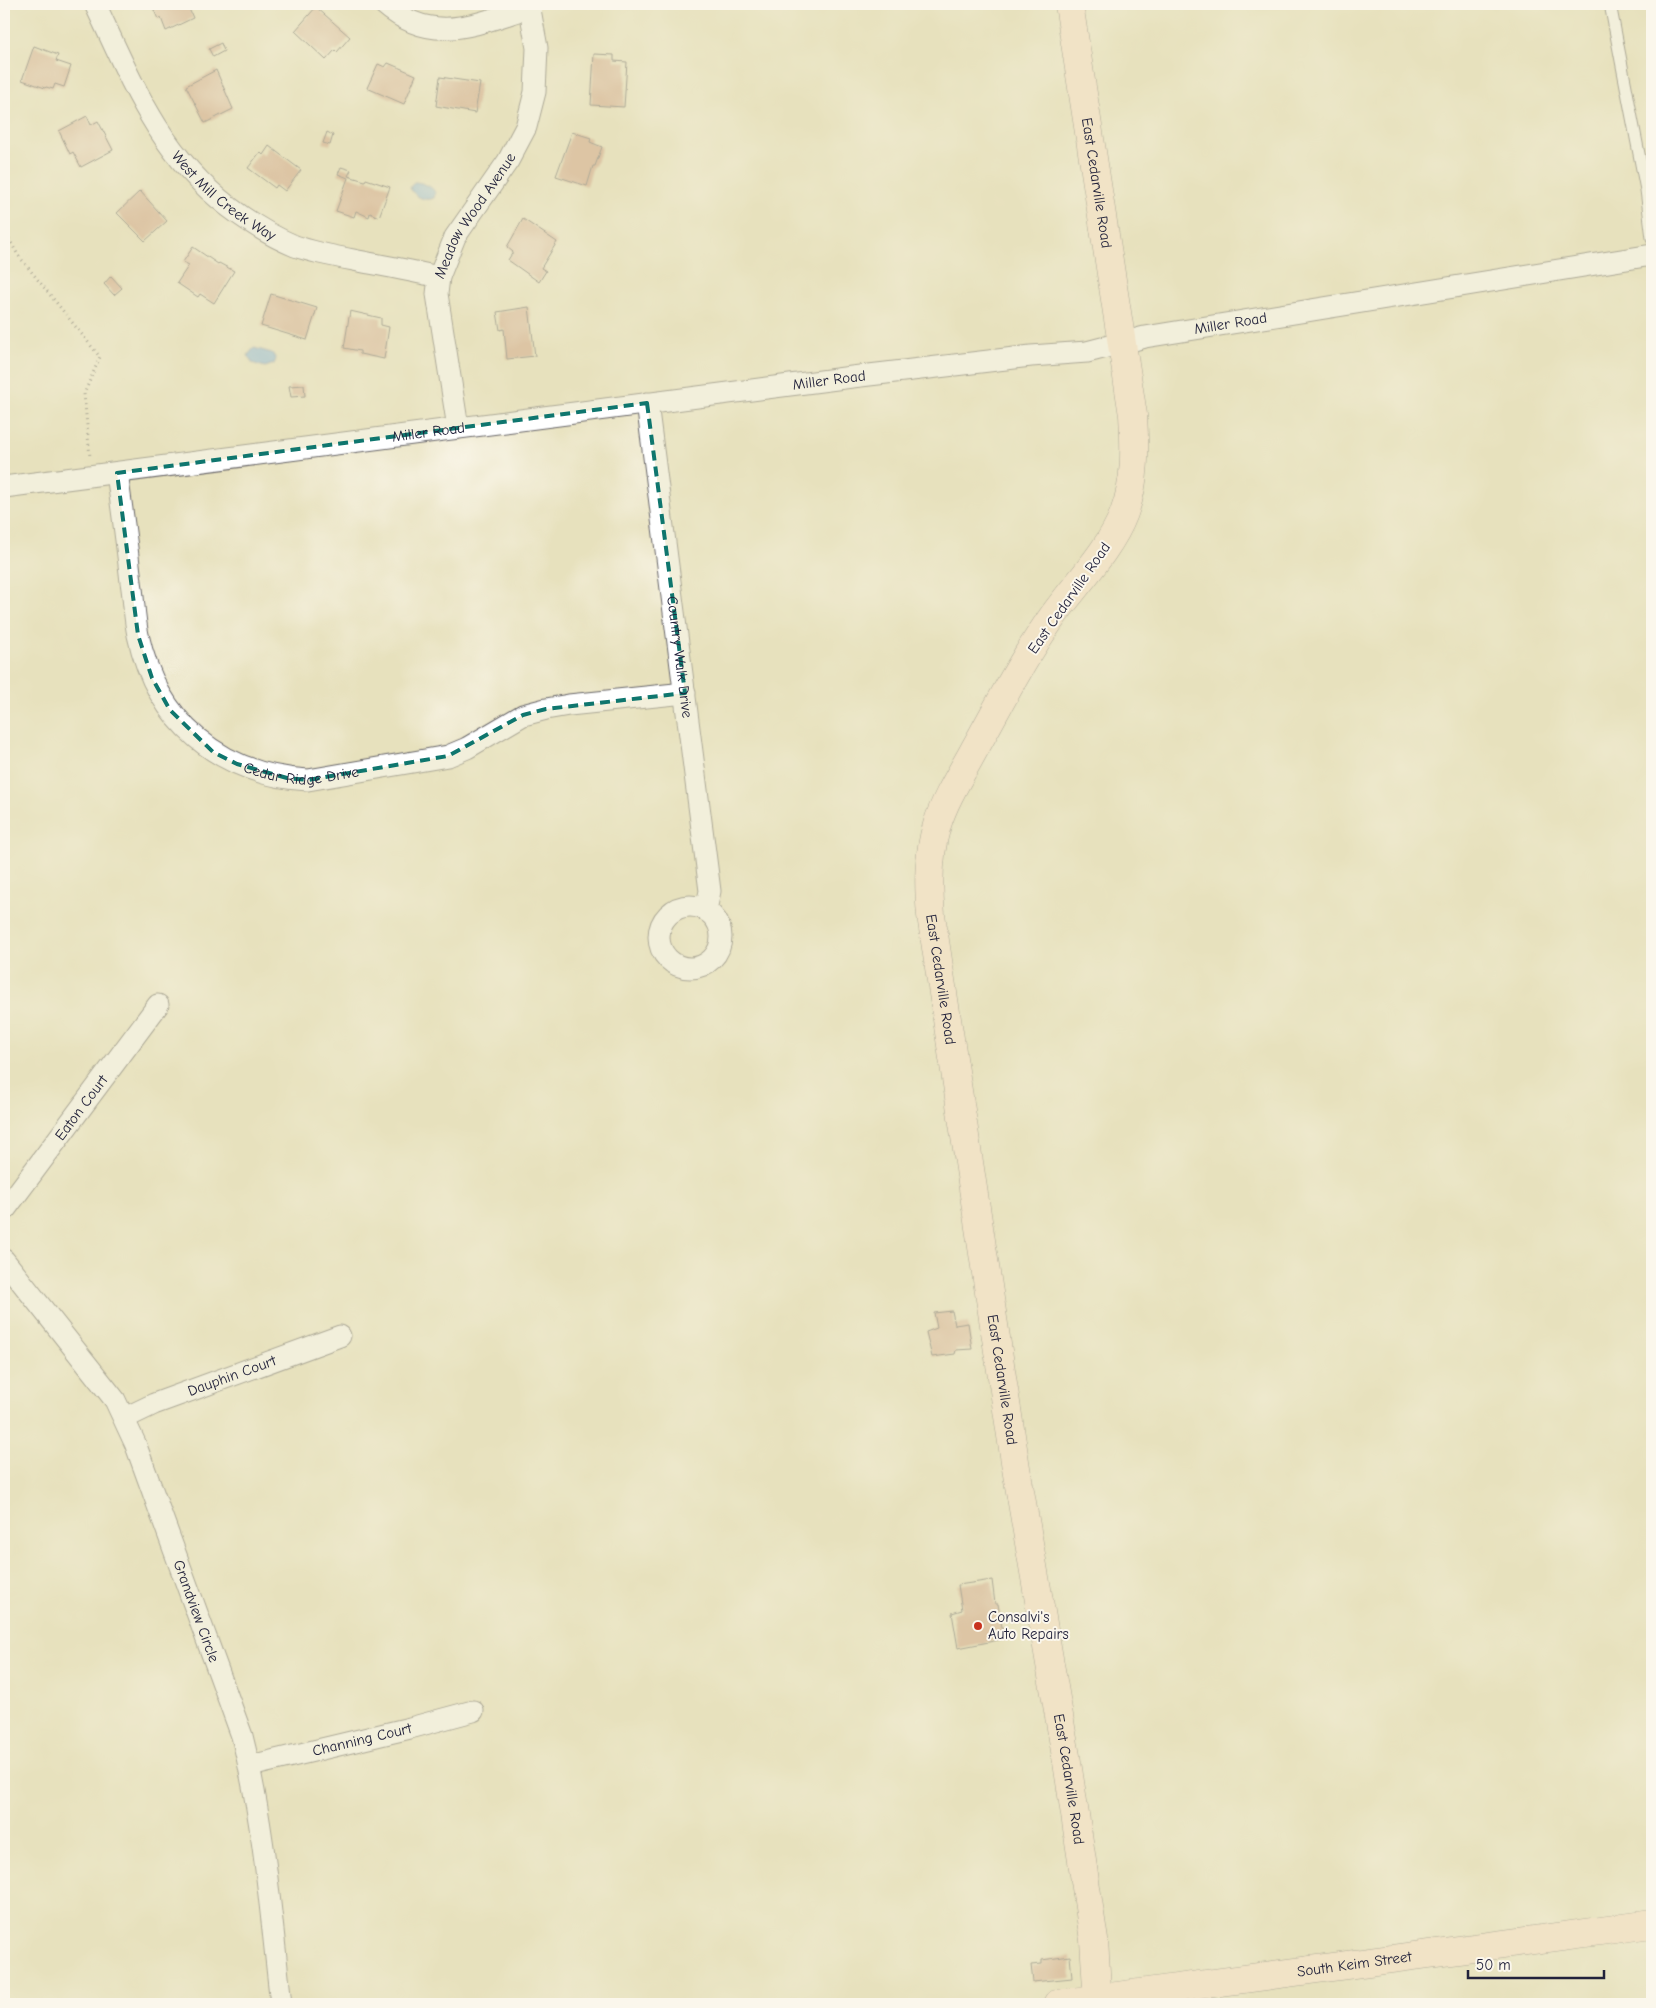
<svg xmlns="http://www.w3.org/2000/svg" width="1656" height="2008" viewBox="0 0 1656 2008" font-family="'Comic Neue',sans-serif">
  <rect width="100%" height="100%" fill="#fbf7ec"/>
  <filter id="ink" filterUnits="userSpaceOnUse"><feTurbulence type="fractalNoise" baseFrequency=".02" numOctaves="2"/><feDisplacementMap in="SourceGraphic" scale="10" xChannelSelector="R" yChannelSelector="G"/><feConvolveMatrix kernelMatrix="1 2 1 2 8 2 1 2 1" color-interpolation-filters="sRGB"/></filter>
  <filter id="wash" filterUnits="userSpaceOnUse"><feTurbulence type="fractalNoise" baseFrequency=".0096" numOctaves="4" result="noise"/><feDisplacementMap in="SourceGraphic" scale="20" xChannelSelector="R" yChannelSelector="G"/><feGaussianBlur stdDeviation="1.12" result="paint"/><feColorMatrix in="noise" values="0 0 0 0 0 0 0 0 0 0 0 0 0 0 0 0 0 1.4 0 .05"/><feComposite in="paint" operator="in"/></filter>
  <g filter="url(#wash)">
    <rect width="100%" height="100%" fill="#e7e1bd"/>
    <g fill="#70abe0" stroke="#49668e">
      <path d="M414,182C421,182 433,186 435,193L434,198C425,202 414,196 410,188Z"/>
      <path d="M254,348L272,353L276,359L274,364L265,367L252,363L248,355Z"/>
    </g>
    <g id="blocks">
      <g fill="#d0a286">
        <path d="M155,4H187L193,18L166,31L161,18L158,19L153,8L156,6Z"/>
        <path d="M316,7L350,37L337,52L335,50L326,60L295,31Z"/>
        <path d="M221,43L224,51L213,57L209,49Z"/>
        <path d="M34,46L58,55L56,61L71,66L64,87L55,84L53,89L46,87L45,88L22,80Z"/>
        <path d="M594,54L614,55V61L627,62L624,107L591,105Z"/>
        <path d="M388,63L416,75L404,104L367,88L378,64L385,67Z"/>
        <path d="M216,70L233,109L205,123L186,86Z"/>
        <path d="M440,77L480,83L475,113L436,106Z"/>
        <path d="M87,116L91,125L98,121L113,150L81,167L73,152L70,154L59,131Z"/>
        <path d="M327,132L333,135L330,145L323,143Z"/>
        <path d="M572,132L591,138L590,142L602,147L595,166H593L587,186L556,176Z"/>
        <path d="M269,146L301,170L285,191L277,185L275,188L248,168L260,152L263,155Z"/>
        <path d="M341,167L351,170L348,176L365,181L366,179L390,187L379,217L370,213L369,217L356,211L354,217L336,211L348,178L338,174Z"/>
        <path d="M140,191L167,221L145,241L117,213Z"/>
        <path d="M523,219L557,242L541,268L546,271L539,282L508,260L513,252L507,247Z"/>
        <path d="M193,247L218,264L219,263L234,271L214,303L200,294L198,297L177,283L189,265L183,262Z"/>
        <path d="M111,276L122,288L114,295L104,284Z"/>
        <path d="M271,294L317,308L307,340L261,326Z"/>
        <path d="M529,307L535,356L507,359L504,329L500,330L497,312Z"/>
        <path d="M350,311L381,318V325L389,327L384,359L360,354V351L344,348Z"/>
        <path d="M304,385L305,396L291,397L289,386Z"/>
        <path d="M952,1311L955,1325L968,1323L972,1349L956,1350L955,1354L932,1357L926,1332L937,1328L934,1313Z"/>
        <path d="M992,1580L995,1604H998L1004,1639L958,1648L952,1613L962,1610L958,1585Z"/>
        <path d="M1070,1956L1072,1978L1033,1982L1031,1965L1042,1964V1960Z"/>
      </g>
    </g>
  </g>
  <g filter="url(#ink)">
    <use href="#blocks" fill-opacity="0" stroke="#676568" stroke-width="1"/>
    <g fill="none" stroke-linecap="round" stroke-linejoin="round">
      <defs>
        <path id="lane" d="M1610,4L1646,190L1652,238"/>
        <g id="street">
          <path id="s1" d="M95,4C132,82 158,152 229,207C250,223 271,236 295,246C318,254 344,258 369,263C392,267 416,272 439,277"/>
          <path d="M384,4C433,47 477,23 531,7"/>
          <path id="s2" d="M647,403L710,891L706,910"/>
          <path id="s3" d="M458,428L437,294L439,277L455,237L508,161L526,127L535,92L537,48L529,4"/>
          <path id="s4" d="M117,473C122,509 127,545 131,582C134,599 134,617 138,635C157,722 220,775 308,780L448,756L467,748L523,715L546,709L569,705L685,693"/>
          <path id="s5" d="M4,487L852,377L1031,356L1087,352L1145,337L1652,255"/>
          <circle cx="690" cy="937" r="31"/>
          <path id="s6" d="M4,1211L158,1005"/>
          <path id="s7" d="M4,1260L115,1400L135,1443L242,1736C264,1823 271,1916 281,2004"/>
          <path id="s8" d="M125,1418L154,1404L340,1336"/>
          <path id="s9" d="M250,1766L410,1728L473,1711"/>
        </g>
        <g id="secondary">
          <path id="s10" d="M1069,4L1133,415C1135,449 1136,481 1124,513C1110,550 1076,584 1053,616C1023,658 999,705 974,750C961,774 945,799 937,825C928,855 928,884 931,915L1016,1468L1067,1762L1094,1940L1098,2004"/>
          <path id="s11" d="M1057,2004L1652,1924"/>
        </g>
      </defs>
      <use href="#lane" stroke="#676568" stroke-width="13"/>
      <use href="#street" stroke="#676568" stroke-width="23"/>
      <use href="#secondary" stroke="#676568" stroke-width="29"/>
      <path stroke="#676568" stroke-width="3" stroke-dasharray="1 4" stroke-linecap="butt" d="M4,230L18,255L100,357L84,394L90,457"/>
      <use href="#lane" stroke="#fff" stroke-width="11"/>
      <use href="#street" stroke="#fff" stroke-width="21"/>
      <use href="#secondary" stroke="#fde4d1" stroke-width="28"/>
    </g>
  </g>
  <path d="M0 0H1656V2008H0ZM647,403L685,693L546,709L523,715L448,756L308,780L287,778L237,764L213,752L170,710L152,678L138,635L117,473Z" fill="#e7e1bd" fill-opacity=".55" fill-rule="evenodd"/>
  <path fill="none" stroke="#0f766e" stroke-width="4" stroke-dasharray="10 6" stroke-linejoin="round" d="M647,403L685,693L546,709L523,715L448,756L308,780L287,778L237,764L213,752L170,710L152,678L138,635L117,473Z"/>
  <circle fill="#c8321e" stroke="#fbf7ec" stroke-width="2" cx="978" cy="1626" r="5"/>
  <g text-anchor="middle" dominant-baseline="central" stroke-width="4" stroke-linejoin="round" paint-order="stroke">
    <g font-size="15" fill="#22223b" stroke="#fbf7ec">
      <text stroke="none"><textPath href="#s10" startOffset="181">East Cedarville Road</textPath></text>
      <text stroke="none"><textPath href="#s1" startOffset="235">West Mill Creek Way</textPath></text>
      <text stroke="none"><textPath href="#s3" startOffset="224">Meadow Wood Avenue</textPath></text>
      <text stroke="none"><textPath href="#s5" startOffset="1238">Miller Road</textPath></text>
      <text stroke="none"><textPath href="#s5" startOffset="832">Miller Road</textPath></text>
      <text stroke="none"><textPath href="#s5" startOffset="428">Miller Road</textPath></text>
      <text transform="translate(1069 598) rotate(-55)">East Cedarville Road</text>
      <text stroke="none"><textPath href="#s2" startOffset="256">Country Walk Drive</textPath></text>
      <text stroke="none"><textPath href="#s4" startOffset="398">Cedar Ridge Drive</textPath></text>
      <text stroke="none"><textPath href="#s10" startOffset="1036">East Cedarville Road</textPath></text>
      <text stroke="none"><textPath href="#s6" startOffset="129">Eaton Court</textPath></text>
      <text stroke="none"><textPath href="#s8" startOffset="115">Dauphin Court</textPath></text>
      <text stroke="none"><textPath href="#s10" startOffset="1441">East Cedarville Road</textPath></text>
      <text stroke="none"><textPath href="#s7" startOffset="405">Grandview Circle</textPath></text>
      <text stroke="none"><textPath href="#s9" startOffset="115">Channing Court</textPath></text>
      <text stroke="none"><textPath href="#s10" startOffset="1846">East Cedarville Road</textPath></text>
      <text stroke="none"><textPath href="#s11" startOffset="300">South Keim Street</textPath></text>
    </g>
    <g font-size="15" fill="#22223b" stroke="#fbf7ec" text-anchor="start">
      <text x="988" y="1617">Consalvi's<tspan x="988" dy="17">Auto Repairs</tspan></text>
    </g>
  </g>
  <rect width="1656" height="2008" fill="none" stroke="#fbf7ec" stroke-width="20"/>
  <path d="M1468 1970v8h136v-8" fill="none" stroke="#22223b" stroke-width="2.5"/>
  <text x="1476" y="1970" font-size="15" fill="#22223b" stroke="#fbf7ec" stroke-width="4" paint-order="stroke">50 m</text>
</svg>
